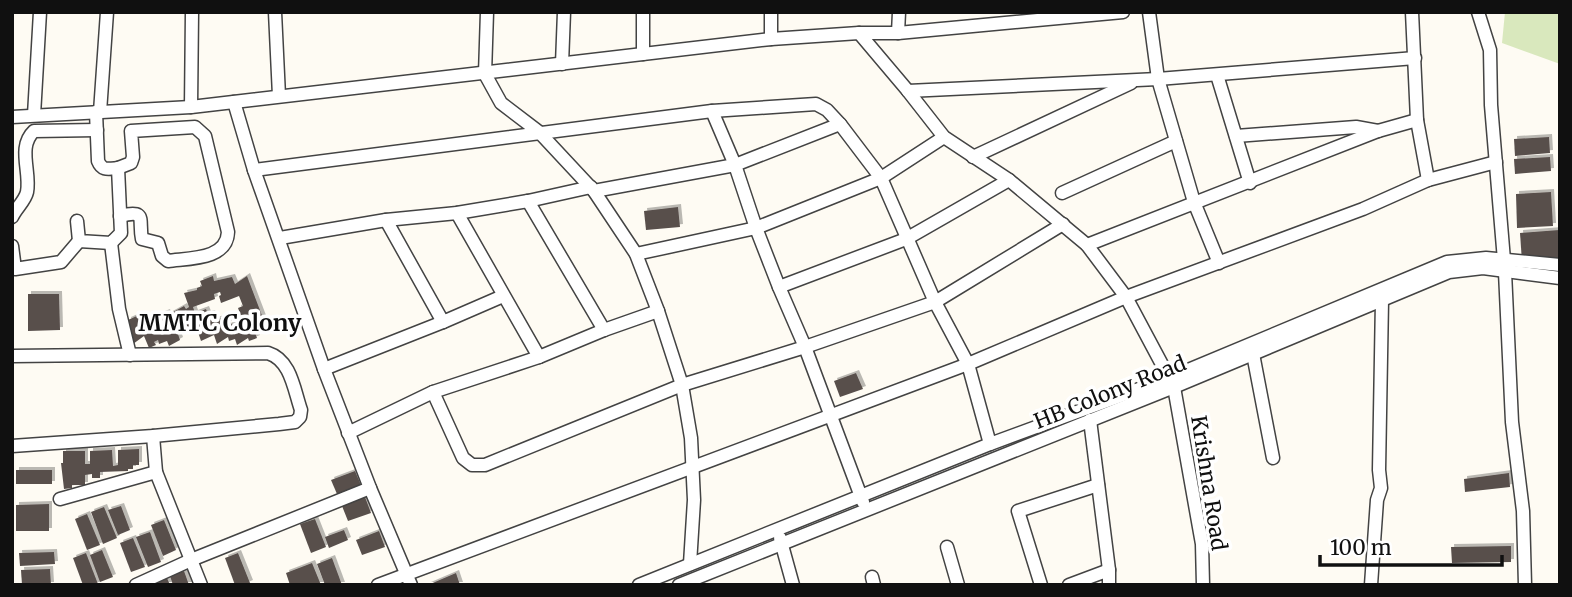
<svg xmlns="http://www.w3.org/2000/svg" width="1572" height="597" viewBox="0 0 1572 597" font-family="Merriweather,serif">
  <defs>
    <filter id="shadow"><feDropShadow dx="3" dy="-3" stdDeviation="0" flood-color="#0004"/></filter>
  </defs>
  <rect width="100%" height="100%" fill="#fefbf3"/>
  <path fill="#d9e8bd" d="M1505,12H1560V64L1502,43Z"/>
  <g fill="#584f4c" fill-rule="evenodd" filter="url(#shadow)">
    <path d="M1549,137L1550,153L1515,156L1514,139Z"/>
    <path d="M1550,157L1551,171L1515,174L1514,159Z"/>
    <path d="M1551,192L1553,226L1517,228L1516,194Z"/>
    <path d="M678,207L680,227L646,230L644,211Z"/>
    <path d="M1559,230L1560,259L1522,262L1520,233Z"/>
    <path d="M213,276L214,281L232,277L235,284L247,276L266,326L254,330L257,338L249,341L248,338L237,345L235,339L229,341L228,337L217,344L214,335L201,341L197,329L190,331L189,327L184,329L182,326L176,328L180,340L169,346L167,341L159,344L158,340L154,342L156,345L149,348L144,336L133,344L126,325L129,324L128,320L139,315L141,322L167,312L168,315L184,306L186,309L189,307L184,293L197,290V288L202,286L200,281ZM220,292L221,295L219,296L221,303L239,296L243,306L238,308L242,319L228,326L227,324L230,323L227,316L215,320L212,313L208,314L206,309L195,313L193,307L215,299L214,294Z"/>
    <path d="M28,294H59L60,330L28,331Z"/>
    <path d="M856,373L863,389L840,397L834,381Z"/>
    <path d="M139,449V465H133V469H128V471L100,472V478H92V474L85,475V485H72V488L64,489L61,463H63V451H85V464H90V451L112,450L113,466L118,465V450Z"/>
    <rect x="16" y="470" width="36" height="14"/>
    <path d="M355,471L361,485L337,494L331,480Z"/>
    <path d="M1509,473L1510,487L1465,492L1464,479Z"/>
    <path d="M365,497L371,513L348,521L342,506Z"/>
    <path d="M49,504V531H16V505Z"/>
    <path d="M121,506L130,530L118,535L108,510Z"/>
    <path d="M104,507L117,538L103,544L91,512Z"/>
    <path d="M87,514L100,545L87,550L75,519Z"/>
    <path d="M315,519L326,547L311,553L300,524Z"/>
    <path d="M164,520L176,550L163,556L151,525Z"/>
    <path d="M344,530L348,540L329,548L325,537Z"/>
    <path d="M379,531L385,547L362,555L356,540Z"/>
    <path d="M150,532L161,562L148,567L136,537Z"/>
    <path d="M133,538L145,567L131,572L120,543Z"/>
    <path d="M1511,546V562L1452,563L1451,547Z"/>
    <path d="M102,550L113,577L100,582L90,555Z"/>
    <path d="M54,552L55,564L20,566L19,553Z"/>
    <path d="M86,553L98,584L96,585H83L73,558Z"/>
    <path d="M238,553L250,583L245,585H235L225,558Z"/>
    <path d="M332,558L342,585H325L317,564Z"/>
    <path d="M312,563L321,585H290L286,573Z"/>
    <path d="M50,569L51,585H22L21,570Z"/>
    <path d="M184,571L189,585H173L170,576Z"/>
    <path d="M456,573L460,585H428Z"/>
    <path d="M167,578L170,585H149Z"/>
  </g>
  <g fill="none" stroke-linecap="round" stroke-linejoin="round">
    <defs>
      <g id="minor">
        <path d="M275,12L279,96"/>
        <path d="M487,12L485,74L501,103L539,132L594,191L636,254L658,311L682,385L691,438L694,500L690,564"/>
        <path d="M643,12V54"/>
        <path d="M771,12V39"/>
        <path d="M1149,12L1158,79L1194,202L1219,263"/>
        <path d="M1478,12L1490,50L1491,105L1505,272L1512,422L1523,511L1525,585"/>
        <path d="M859,33L908,91L944,137L1009,180L1087,245L1126,297L1174,387L1202,544L1203,585"/>
        <path d="M898,33L899,12"/>
        <path d="M562,64L564,12"/>
        <path d="M1217,75L1250,183"/>
        <path d="M908,91L1158,79L1415,58"/>
        <path d="M234,102L254,170L324,369L370,488L411,585"/>
        <path d="M191,107L192,12"/>
        <path d="M712,111L735,165L756,228L779,287L805,347L863,502"/>
        <path d="M100,112L107,12"/>
        <path d="M34,115L40,12"/>
        <path d="M12,117L191,107L771,39L859,33H898L1123,12"/>
        <path d="M1236,136L1356,127L1378,131"/>
        <path d="M973,157L1131,83"/>
        <path d="M118,168L131,163L133,157L131,131L195,127L205,136L228,232C227,260 189,258 168,261L162,256L158,243L142,239C138,220 148,209 120,216"/>
        <path d="M254,170L712,111L816,104L827,110L840,124L881,178L935,302L968,364L990,444"/>
        <path d="M1428,180L1496,162"/>
        <path d="M594,191L735,165L840,124"/>
        <path d="M1062,193L1176,141"/>
        <path d="M528,201L604,330"/>
        <path d="M457,213L539,357"/>
        <path d="M12,217C16,208 25,201 27,192C31,172 17,147 34,131L97,130"/>
        <path d="M386,220L443,322L503,296"/>
        <path d="M77,221L79,241L111,243L121,233L118,168C108,169 102,171 98,161L96,112"/>
        <path d="M280,238L386,220L457,213L528,201L591,187"/>
        <path d="M111,243L119,309L130,355"/>
        <path d="M1087,245L1378,131L1417,120"/>
        <path d="M12,246L15,269L61,262L79,241"/>
        <path d="M636,254L756,228L881,178L944,137"/>
        <path d="M779,287L906,239L1009,180"/>
        <path d="M1253,354L1273,458"/>
        <path d="M12,356L268,353C291,360 294,390 301,410L300,417L295,422L279,424L153,436L12,446"/>
        <path d="M324,369L443,322"/>
        <path d="M433,392L463,458L472,465H485L682,385L805,347L935,302L1063,224"/>
        <path d="M1090,420L1109,570"/>
        <path d="M348,433L433,392L539,357L604,330L658,311"/>
        <path d="M153,436L156,472"/>
        <path d="M60,499L156,472L201,585"/>
        <path d="M780,538L793,585"/>
        <path d="M947,547L958,585"/>
        <path d="M872,577L874,585"/>
        <path d="M136,585L191,560L370,488"/>
        <path d="M378,585L968,364L1126,297L1363,209L1428,180L1417,120L1412,12"/>
        <path d="M639,585L990,444L1169,378L1447,262L1486,258L1560,265"/>
        <path d="M679,585L1174,387L1449,272L1483,268L1560,278"/>
        <path d="M1041,585L1018,511L1098,485"/>
        <path d="M1069,585L1109,570V585"/>
        <path d="M1371,585L1377,500L1381,488L1379,470L1382,300"/>
      </g>
    </defs>
    <use href="#minor" stroke="#434343" stroke-width="15"/>
    <use href="#minor" stroke="#fff" stroke-width="12"/>
  </g>
  <g text-anchor="middle" dominant-baseline="central" stroke-width="7" stroke-linejoin="round" paint-order="stroke">
    <g font-size="21" fill="#101010" stroke="#fff">
      <text transform="translate(1110 392) rotate(-22)">HB Colony Road</text>
      <text transform="translate(1209 483) rotate(81)">Krishna Road</text>
    </g>
    <g font-size="23" font-weight="bold" fill="#101010" stroke="#fff">
      <text x="220" y="322">MMTC Colony</text>
    </g>
  </g>
  <rect width="1572" height="597" fill="none" stroke="#101010" stroke-width="28"/>
  <path d="M1320 555v10h182v-10" fill="none" stroke="#101010" stroke-width="3.5"/>
  <text x="1330" y="555" font-size="21" fill="#101010" stroke="#ffffff" stroke-width="5" paint-order="stroke">100 m</text>
</svg>
